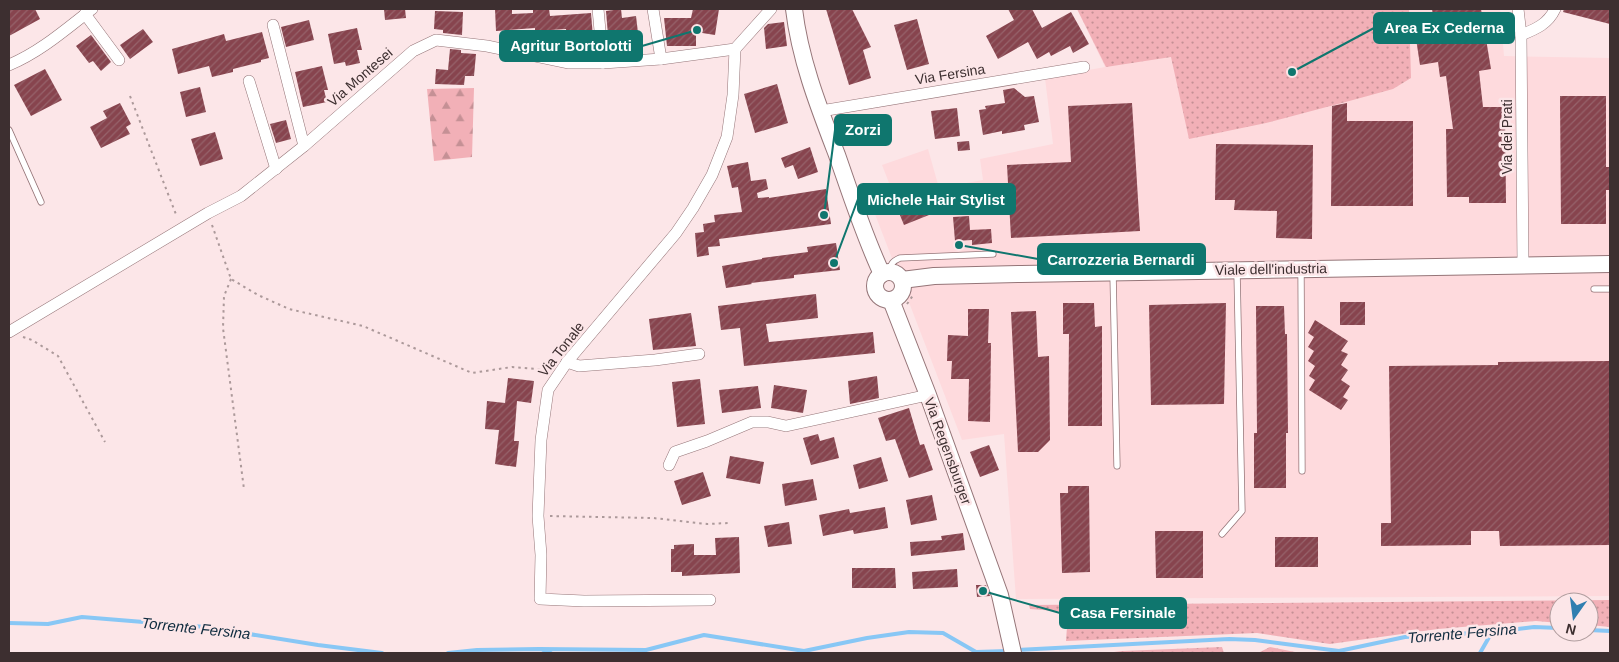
<svg xmlns="http://www.w3.org/2000/svg" width="1619" height="662" viewBox="0 0 1619 662" font-family="Arial,sans-serif">
  <defs>
    <pattern id="grass-dots" width="8" height="8" patternUnits="userSpaceOnUse" patternTransform="scale(1.25)"><rect width="8" height="8" fill="#f2b0b7"/><path d="M2 2h.1M6 6h.1" fill="none" stroke="#c59095" stroke-width="1.8" stroke-linecap="round"/></pattern>
    <pattern id="forest-firs" width="22" height="20" patternUnits="userSpaceOnUse" patternTransform="scale(1.25)"><rect width="22" height="20" fill="#f2b0b7"/><path d="M5 1l3.5 6h-7zM16 11l3.5 6h-7z" fill="#c59095"/></pattern>
    <pattern id="building-hatch" width="6" height="6" patternUnits="userSpaceOnUse" patternTransform="scale(1.25)"><rect width="6" height="6" fill="#87444e"/><path d="M-1 1l2-2M0 6l6-6M5 7l2-2" fill="none" stroke="#96636b"/></pattern>
  </defs>
  <rect width="100%" height="100%" fill="#fce6e8"/>
  <path fill="#fedadd" d="M1077,9H1500L1504,56L1610,58V596L1016,599L1004,434L962,440L868,196L891,188L882,165L928,149L939,188L983,180L980,159L1053,144L1045,78L1105,67Z"/>
  <g fill="url(#grass-dots)">
    <path d="M1077,9H1409L1411,78L1393,89L1353,100L1266,123L1189,139L1171,57L1106,67Z"/>
    <path d="M1610,600V627L1589,625V602H1559V623L1536,621L1438,629L1330,644L1257,633L1066,641L1068,612L1030,609L1029,605Z"/>
    <path d="M1222,647L1224,653H1106L1122,651Z"/>
    <path d="M1270,647L1300,653H1258Z"/>
  </g>
  <path fill="url(#forest-firs)" d="M474,88L472,157L434,161L427,89Z"/>
  <g fill="none" stroke-linecap="round" stroke-linejoin="round">
    <g stroke="#88c7f5" stroke-width="4">
      <path d="M9,623L48,624L82,617L205,627L318,645L382,653"/>
      <path d="M1589,630L1610,631"/>
      <path d="M543,650L551,653"/>
      <path d="M1017,650L1229,639L1255,640L1339,651L1405,637L1492,632L1534,627L1559,628"/>
      <path d="M448,653L477,650L539,649L646,650L704,635L804,651L867,638L909,632L943,633L976,652L1008,651"/>
      <path d="M1480,653L1492,632"/>
    </g>
  </g>
  <g fill="url(#building-hatch)">
    <path d="M9,9H35L40,19L9,36Z"/>
    <path d="M384,9H405L406,18L385,20Z"/>
    <path d="M495,9H512V14L533,13V9H549L550,16L591,13L593,37L589,38V45L568,47L566,29L535,31V28L496,31Z"/>
    <path d="M621,9L622,18L636,16L639,41L618,44V40L610,41V35H608L606,11Z"/>
    <path d="M693,9H719L715,35L696,32V46H667L664,18H691Z"/>
    <path d="M826,9H852L871,47L863,50L871,78L849,85Z"/>
    <path d="M1008,9H1032L1042,28L1071,12L1089,44L1073,53L1070,46L1051,56L1049,52L1037,59L1028,42L998,59L986,36L1014,20Z"/>
    <path d="M1432,9H1481L1491,69L1479,71L1483,107H1505L1506,203H1469V197H1447L1446,129H1453L1446,76L1440,77L1438,62L1420,65L1415,32L1435,29Z"/>
    <path d="M1564,9H1610V24L1563,12Z"/>
    <path d="M435,11L463,12L462,35L443,33V30L434,29Z"/>
    <path d="M917,19L929,64L907,70L894,25Z"/>
    <path d="M309,20L314,40L286,47L281,27Z"/>
    <path d="M784,22L787,46L766,49L764,28L768,24Z"/>
    <path d="M357,28L362,50H357L360,63L346,66L345,62L334,64L328,34Z"/>
    <path d="M143,29L153,42L130,59L120,45Z"/>
    <path d="M262,32L269,58L261,60V62L233,69V72L212,77L209,66L178,74L172,49L224,34L226,41Z"/>
    <path d="M91,35L111,62L101,71L93,61L89,63L76,46Z"/>
    <path d="M450,49L461,50V53L476,54L474,76H465L464,85L435,84L436,69L448,70Z"/>
    <path d="M322,66L328,90H324L327,102L303,107L295,72Z"/>
    <path d="M45,69L62,100L31,116L14,85Z"/>
    <path d="M777,84L788,123L755,133L744,94Z"/>
    <path d="M200,87L206,112L186,117L180,92Z"/>
    <path d="M1014,88L1025,97L1034,96L1039,122L1024,125L1025,130L1002,134V131L983,135L979,110L986,109L985,106L1005,103L1003,90Z"/>
    <path d="M1560,96H1606V167H1610V190H1606V224H1561Z"/>
    <path d="M120,103L131,124L126,127L130,134L101,148L90,127L107,118L103,111Z"/>
    <path d="M1132,103L1140,231L1011,238L1007,165L1071,162L1068,106Z"/>
    <path d="M1347,103V121H1413V206H1331L1332,106Z"/>
    <path d="M957,108L960,136L935,139L931,111Z"/>
    <path d="M286,120L291,139L276,143L270,124Z"/>
    <path d="M215,132L223,159L200,166L191,139Z"/>
    <path d="M969,141L970,150L958,151L957,142Z"/>
    <path d="M1216,144L1313,145L1312,239L1276,238L1277,211L1234,210L1235,200H1215Z"/>
    <path d="M810,147L818,172L798,179L793,165L785,168L781,158Z"/>
    <path d="M748,162L751,181L766,179L768,189L757,193L758,198L769,197V198L826,189L831,224L719,239L720,246L708,247L709,255L697,257L695,233L704,232L703,224L715,222L714,215L742,212L738,187L732,188L727,166Z"/>
    <path d="M917,186L929,215L904,225L892,196Z"/>
    <path d="M969,216L970,230L991,229L992,243L972,245V240L955,241L953,217Z"/>
    <path d="M836,243L840,270L794,275V278L751,283L752,284L726,288L722,266L762,259V258L808,252L807,247Z"/>
    <path d="M816,294L818,318L766,324L769,342L873,332L875,353L744,366L740,328L721,330L718,306Z"/>
    <rect x="1340" y="302" width="25" height="23"/>
    <path d="M1063,303H1094L1095,327L1102,326V426H1068L1069,334H1063Z"/>
    <path d="M1226,303L1224,404L1151,405L1149,305Z"/>
    <path d="M1256,306H1284L1285,334H1287L1288,433H1286V488H1254V433H1257Z"/>
    <path d="M968,309H989L988,343H991L990,422L968,421L969,379H951L952,361H947L948,335L968,336Z"/>
    <path d="M1036,311L1038,357L1049,356L1050,440L1038,452H1018L1011,312Z"/>
    <path d="M691,313L696,346L653,350L649,319Z"/>
    <path d="M1315,320L1348,341L1341,351L1348,354L1341,365L1348,370L1341,380L1350,386L1343,397L1348,400L1341,410L1309,390L1315,380L1309,376L1315,366L1308,361L1314,351L1308,347L1314,337L1308,333Z"/>
    <path d="M1610,361V545L1500,546L1499,531H1471V545L1381,546V523H1391L1389,366L1498,365V362Z"/>
    <path d="M877,376L879,398L850,404L848,381Z"/>
    <path d="M508,378L534,381L531,403L517,401L514,441H519L516,467L495,464L499,430L485,429L487,401L505,403Z"/>
    <path d="M700,379L705,424L677,427L672,382Z"/>
    <path d="M774,385L807,390L803,413L771,408Z"/>
    <path d="M758,386L761,408L722,413L719,390Z"/>
    <path d="M909,408L920,445L924,444L933,470L909,478L895,439L886,441L878,418Z"/>
    <path d="M818,434L820,441L834,437L839,458L811,465L803,438Z"/>
    <path d="M989,445L999,470L980,477L970,452Z"/>
    <path d="M730,456L764,462L760,484L726,478Z"/>
    <path d="M881,457L888,481L859,489L853,465Z"/>
    <path d="M703,472L711,496L682,505L674,481Z"/>
    <path d="M813,479L817,500L785,506L782,484Z"/>
    <path d="M1068,486H1089L1090,572L1062,573L1060,493H1068Z"/>
    <path d="M932,495L937,520L911,525L906,500Z"/>
    <path d="M885,507L888,528L854,534L853,530L823,536L819,515L849,509L850,513Z"/>
    <path d="M789,522L792,544L768,547L764,526Z"/>
    <path d="M1155,531H1203V578H1156Z"/>
    <path d="M963,533L965,550L911,556L910,542L942,540L941,536Z"/>
    <path d="M739,537L740,573L682,576V572H671V549H674V545L694,544V555H716L715,538Z"/>
    <rect x="1275" y="537" width="43" height="30"/>
    <path d="M852,568H895L896,588H852Z"/>
    <path d="M957,569L958,587L913,589L912,572Z"/>
    <path d="M976,585H986L990,596L977,597Z"/>
  </g>
  <g fill="none" stroke-linecap="round" stroke-linejoin="round">
    <defs>
      <g id="lane">
        <path d="M9,130L41,202"/>
        <path d="M1301,271L1302,471"/>
        <path d="M890,272C890,264 893,261 900,258L993,254"/>
        <path d="M1113,274L1117,466"/>
        <path d="M1594,289H1610"/>
        <path d="M1222,534L1242,511L1237,272"/>
      </g>
      <g id="street">
        <path d="M598,9L603,63"/>
        <path d="M653,9L661,59"/>
        <path d="M1518,9L1521,35L1523,265"/>
        <path d="M85,14L119,60"/>
        <path d="M273,25L304,146"/>
        <path d="M1521,35C1536,29 1548,24 1555,9"/>
        <path d="M9,65C40,52 65,30 92,9"/>
        <path d="M249,81L276,169"/>
        <path d="M821,111L1084,67"/>
        <path d="M9,332L208,213L241,196L304,146L413,51L436,40L487,46L569,63H603L661,59L735,49L771,9"/>
        <path d="M567,362L579,366L655,360L699,354"/>
        <path d="M669,465L675,452L707,441L752,422H768L786,426L928,395"/>
        <path d="M710,600L584,601L540,599L541,555L538,516L541,440L548,390L567,362L676,233L693,208L712,175L727,137L733,95L735,49"/>
      </g>
      <g id="secondary">
        <path d="M794,9C800,60 819,108 837,155C851,195 864,236 882,274"/>
        <circle cx="889" cy="286" r="14"/>
        <path d="M902,280L934,276L1021,274L1610,264"/>
        <path d="M891,300L928,395L1000,595L1013,653"/>
      </g>
    </defs>
    <use href="#lane" stroke="#957578" stroke-width="7"/>
    <use href="#street" stroke="#957578" stroke-width="12"/>
    <use href="#secondary" stroke="#957578" stroke-width="18"/>
    <g stroke="#ac999a" stroke-width="2" stroke-dasharray="2.5 4" stroke-linecap="butt">
      <path d="M130,96L177,217"/>
      <path d="M212,225L231,279L258,295L289,309L363,326L472,373L512,367L538,369L545,372"/>
      <path d="M231,279L224,296L223,328L244,489"/>
      <path d="M907,304L914,294"/>
      <path d="M23,337L32,340L58,356L105,442"/>
      <path d="M550,516L653,518L707,524L728,523"/>
    </g>
    <use href="#lane" stroke="#fff" stroke-width="5.5"/>
    <use href="#street" stroke="#fff" stroke-width="11"/>
    <use href="#secondary" stroke="#fff" stroke-width="16"/>
  </g>
  <g text-anchor="middle" dominant-baseline="central" stroke-width="5" stroke-linejoin="round" paint-order="stroke">
    <g font-size="14" fill="#3d2f30" stroke="#fce6e8">
      <text transform="translate(950 74) rotate(-9)">Via Fersina</text>
      <text transform="translate(360 77) rotate(-41)">Via Montesei</text>
      <text transform="translate(1507 137) rotate(-90)">Via dei Prati</text>
      <text transform="translate(1271 269) rotate(-1)">Viale dell'industria</text>
      <text transform="translate(561 349) rotate(-52)">Via Tonale</text>
      <text transform="translate(948 451) rotate(70)">Via Regensburger</text>
    </g>
    <g font-size="15" font-style="italic" fill="#102c3f" stroke="#fce6e8">
      <text transform="translate(196 628) rotate(6)">Torrente Fersina</text>
      <text transform="translate(1462 633) rotate(-5)">Torrente Fersina</text>
    </g>
  </g>
  <path fill="none" stroke="#0f766e" stroke-width="2" d="M1292 72L1374 28M697 30L642 46M824 215L835 130M834 263L858 199M959 245L1038 259M983 591L1060 613"/>
  <g fill="#0f766e" stroke="#fce6e8" stroke-width="2">
    <circle cx="1292" cy="72" r="5"/>
    <circle cx="697" cy="30" r="5"/>
    <circle cx="824" cy="215" r="5"/>
    <circle cx="834" cy="263" r="5"/>
    <circle cx="959" cy="245" r="5"/>
    <circle cx="983" cy="591" r="5"/>
  </g>
  <g fill="#0f766e" stroke="#0f766e" stroke-width="2">
    <rect x="1374" y="13" width="140" height="30" rx="5"/>
    <rect x="500" y="31" width="142" height="30" rx="5"/>
    <rect x="835" y="115" width="56" height="30" rx="5"/>
    <rect x="858" y="184" width="157" height="30" rx="5"/>
    <rect x="1038" y="244" width="167" height="30" rx="5"/>
    <rect x="1060" y="598" width="126" height="30" rx="5"/>
  </g>
  <g font-size="15" text-anchor="middle" font-weight="bold" fill="#fff">
    <text x="1444" y="33">Area Ex Cederna</text>
    <text x="571" y="51">Agritur Bortolotti</text>
    <text x="863" y="135">Zorzi</text>
    <text x="936" y="205">Michele Hair Stylist</text>
    <text x="1121" y="265">Carrozzeria Bernardi</text>
    <text x="1123" y="618">Casa Fersinale</text>
  </g>
  <rect width="1619" height="662" fill="none" stroke="#3d2f30" stroke-width="20"/>
  <g transform="translate(1574 617) rotate(194)"><circle r="24" fill="#fce6e8" stroke="#b09d9e"/>
  <path d="M0-4L9 19L0 12L-9 19Z" fill="#307eb0"/>
  <text y="-8" font-size="14" font-weight="bold" text-anchor="middle" fill="#3d2f30">N</text>
  </g>
</svg>
